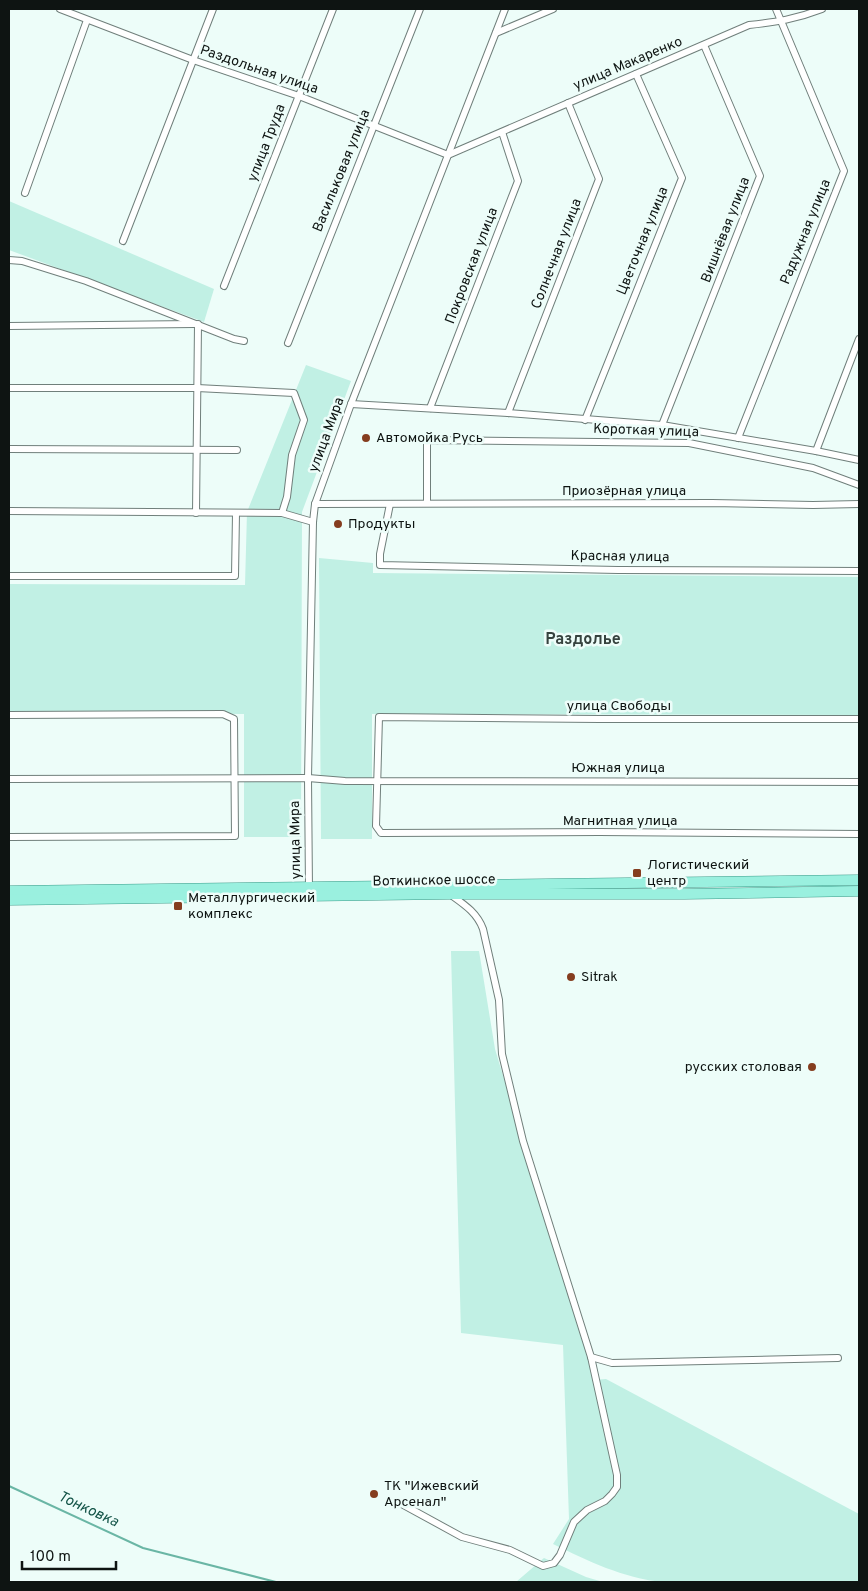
<svg xmlns="http://www.w3.org/2000/svg" width="868" height="1591" viewBox="0 0 868 1591" font-family="Overpass,sans-serif">
  <rect width="100%" height="100%" fill="#edfdf9"/>
  <g fill="#c1f0e4">
    <path d="M9,201L214,289L204,322L9,250Z"/>
    <path d="M306,365L351,381L302,512L301,837H244V714L9,713V584L245,585L247,512Z"/>
    <path d="M319,558L373,563V573L859,577V715L372,714V839H321Z"/>
    <path d="M451,951H479L495,1049L585,1347L593,1380L606,1379L859,1514V1582H662C623,1578 588,1561 553,1544L569,1519L563,1345L461,1333Z"/>
    <path d="M544,1558L586,1577L603,1582H516Z"/>
  </g>
  <g fill="none" stroke-linecap="round" stroke-linejoin="round">
    <path stroke="#6ab6a5" stroke-width="2" d="M9,1486L143,1548L276,1582"/>
    <defs>
      <g id="minor">
        <path d="M60,9L193,60L299,96L448,155"/>
        <path d="M496,33L553,9"/>
        <path d="M448,155L749,25C777,22 796,19 822,9"/>
        <path d="M25,193L87,20"/>
        <path d="M123,241L213,9"/>
        <path d="M9,260L22,261L86,281L234,339L244,341"/>
        <path d="M224,286L333,9"/>
        <path d="M9,326L194,324"/>
        <path d="M288,343L420,9"/>
        <path d="M9,388H197L294,393L304,420L292,455L287,497L282,513"/>
        <path d="M351,404L508,413L662,425L816,451L859,460"/>
        <path d="M430,408L518,181L502,132"/>
        <path d="M508,413L599,179L568,103"/>
        <path d="M585,420L682,178L636,74"/>
        <path d="M662,425L760,176L704,45"/>
        <path d="M738,438L844,171L776,9"/>
        <path d="M9,449L237,450"/>
        <path d="M816,451L859,339"/>
        <path d="M427,503V440L689,443L813,468L859,485"/>
        <path d="M315,504L712,503L813,505L859,504"/>
        <path d="M390,504L380,554V565L618,570L859,571"/>
        <path d="M9,511L282,513L313,522"/>
        <path d="M196,513L198,324"/>
        <path d="M9,576H235L236,513"/>
        <path d="M9,715L223,714L234,719L235,836L9,837"/>
        <path d="M859,719H600L379,717L376,826L381,833L599,832L859,834"/>
        <path d="M9,779L308,778L345,781L859,782"/>
        <path d="M309,890L308,778L313,522L315,504L351,404L505,9"/>
        <path d="M591,1357L612,1363L838,1358"/>
        <path d="M398,1502L462,1537L510,1550L543,1566L554,1563L560,1555L574,1522L587,1510L605,1501L612,1494L617,1487V1475L591,1357L523,1141L502,1054L499,1000L483,929C477,913 465,905 451,895"/>
      </g>
      <g id="primary">
        <path d="M9,891L859,880"/>
        <path d="M9,900L449,894H685L859,891"/>
      </g>
    </defs>
    <use href="#minor" stroke="#707f7b" stroke-width="8"/>
    <use href="#primary" stroke="#3d9c8a" stroke-width="11"/>
    <use href="#minor" stroke="#fff" stroke-width="6"/>
    <use href="#primary" stroke="#9af0df" stroke-width="10"/>
  </g>
  <g fill="#853d1f" stroke="#edfdf9" stroke-width="2">
    <circle cx="366" cy="438" r="5"/>
    <circle cx="338" cy="524" r="5"/>
    <rect x="632" y="868" width="10" height="10" rx="2.5"/>
    <rect x="173" y="901" width="10" height="10" rx="2.5"/>
    <circle cx="571" cy="977" r="5"/>
    <circle cx="812" cy="1067" r="5"/>
    <circle cx="374" cy="1494" r="5"/>
  </g>
  <g text-anchor="middle" dominant-baseline="central" stroke-width="5" stroke-linejoin="round" paint-order="stroke">
    <g font-size="14" fill="#0e1412" stroke="#edfdf9">
      <text transform="translate(628 64) rotate(-23)">улица Макаренко</text>
      <text transform="translate(259 70) rotate(19)">Раздольная улица</text>
      <text transform="translate(267 143) rotate(-69)">улица Труда</text>
      <text transform="translate(342 171) rotate(-68)">Васильковая улица</text>
      <text transform="translate(726 230) rotate(-69)">Вишнёвая улица</text>
      <text transform="translate(806 232) rotate(-68)">Радужная улица</text>
      <text transform="translate(643 241) rotate(-68)">Цветочная улица</text>
      <text transform="translate(557 254) rotate(-69)">Солнечная улица</text>
      <text transform="translate(472 266) rotate(-69)">Покровская улица</text>
      <text transform="translate(646 431) rotate(2)">Короткая улица</text>
      <text transform="translate(327 435) rotate(-70)">улица Мира</text>
      <text x="624" y="491">Приозёрная улица</text>
      <text transform="translate(620 557) rotate(1)">Красная улица</text>
      <text x="619" y="706">улица Свободы</text>
      <text x="618" y="768">Южная улица</text>
      <text x="620" y="821">Магнитная улица</text>
      <text transform="translate(296 840) rotate(-91)">улица Мира</text>
      <text transform="translate(434 881) rotate(-1)">Воткинское шоссе</text>
    </g>
    <g font-size="14" fill="#0e1412" stroke="#edfdf9" text-anchor="start">
      <text x="376" y="438">Автомойка Русь</text>
      <text x="348" y="524">Продукты</text>
      <text x="647" y="865">Логистический<tspan x="647" dy="16">центр</tspan></text>
      <text x="188" y="898">Металлургический<tspan x="188" dy="16">комплекс</tspan></text>
      <text x="581" y="977">Sitrak</text>
      <text x="802" y="1067" text-anchor="end">русских столовая</text>
      <text x="384" y="1486">ТК "Ижевский<tspan x="384" dy="16">Арсенал"</tspan></text>
    </g>
    <g font-size="15" font-style="italic" fill="#145448" stroke="#edfdf9">
      <text transform="translate(88 1510) rotate(25)">Тонковка</text>
    </g>
    <g font-size="16" font-weight="bold" fill="#36433f" stroke="#edfdf9">
      <text x="583" y="640">Раздолье</text>
    </g>
  </g>
  <rect width="868" height="1591" fill="none" stroke="#0e1412" stroke-width="20"/>
  <path d="M22 1561v8h94v-8" fill="none" stroke="#0e1412" stroke-width="2.5"/>
  <text x="30" y="1561" font-size="15" fill="#0e1412" stroke="#edfdf9" stroke-width="4" paint-order="stroke">100 m</text>
</svg>
